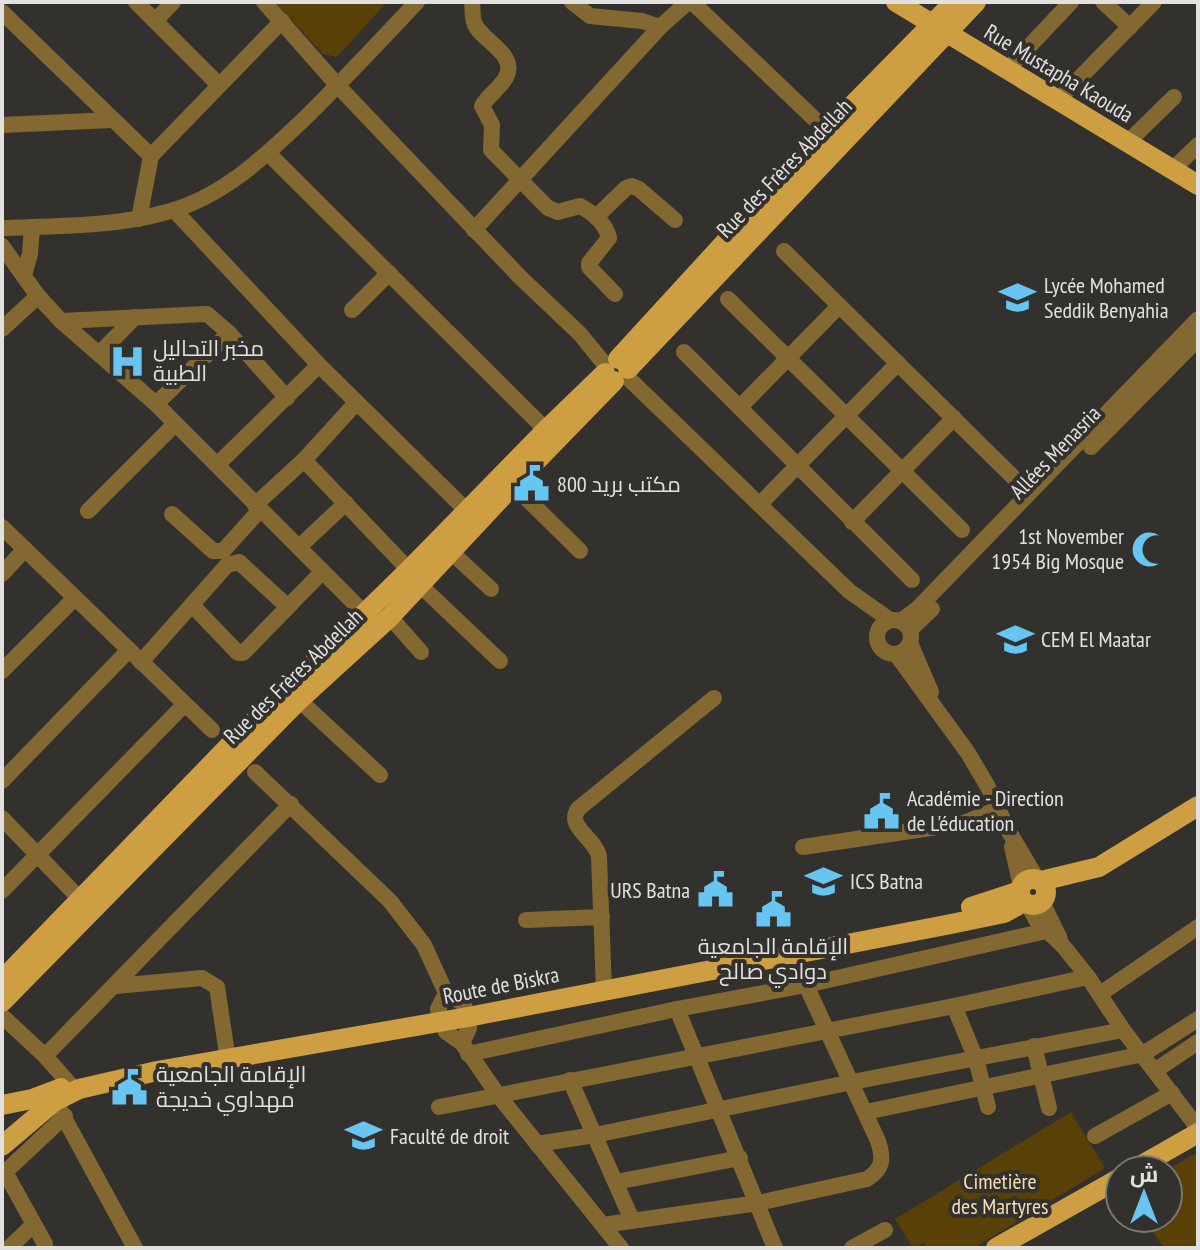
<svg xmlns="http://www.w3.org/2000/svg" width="1200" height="1250" viewBox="0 0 1200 1250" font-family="'PT Sans Narrow',Cairo,sans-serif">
  <rect width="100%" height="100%" fill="#33312e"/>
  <g fill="#594007">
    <path d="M275,2H387L337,57L323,54Z"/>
    <path d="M1071,1112L1105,1168L974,1248H927L924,1243L913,1248L895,1219Z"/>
    <path d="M1198,1152V1248H1164L1143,1218H1168L1167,1170Z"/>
  </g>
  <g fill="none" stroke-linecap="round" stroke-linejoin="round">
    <g stroke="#846832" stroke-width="16">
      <path d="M136,2L218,84"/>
      <path d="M264,2L338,86L520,277L580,334L606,366"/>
      <path d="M472,2C473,8 472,16 474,22C479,40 516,52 507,75C503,86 488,95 482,106L492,125L491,150L548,208L558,212L580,206C593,213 606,224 609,238L589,263V267L615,294"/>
      <path d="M572,2L590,16L642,21L660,27"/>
      <path d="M692,2L827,131"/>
      <path d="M1103,2L1130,27"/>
      <path d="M2,12L151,156"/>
      <path d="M155,21L173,2"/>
      <path d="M1007,70L1071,2"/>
      <path d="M1057,101L1154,2"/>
      <path d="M2,125L112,120"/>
      <path d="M1128,142L1174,97"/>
      <path d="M268,153L546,430"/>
      <path d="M1172,170L1198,145"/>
      <path d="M174,210L319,365L467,511"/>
      <path d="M596,217L626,188L632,186L639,189L675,220"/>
      <path d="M139,219L151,156L282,21"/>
      <path d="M2,228C56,226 114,227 167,212C222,197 262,159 302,121C342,82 379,42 417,2"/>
      <path d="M474,230L660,27L688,2"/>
      <path d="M2,246L38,296L61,321L156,404L372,621"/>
      <path d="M784,251L1014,478"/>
      <path d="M24,275L30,254L32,227"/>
      <path d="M728,299L962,530"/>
      <path d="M352,310L389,273"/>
      <path d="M61,321L207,314L229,333L287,398"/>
      <path d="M2,329L38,296"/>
      <path d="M684,352L912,580"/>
      <path d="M100,353L135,317"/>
      <path d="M626,376L849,591L890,620"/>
      <path d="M156,404L229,333"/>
      <path d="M740,407L839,306"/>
      <path d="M1091,447L1198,339"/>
      <path d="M304,460L409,570"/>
      <path d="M217,465L319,365"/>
      <path d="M513,485L580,551"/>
      <path d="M760,504L898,363"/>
      <path d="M255,505L304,460L356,403"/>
      <path d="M88,511L175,424"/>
      <path d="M172,514L213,551H223L260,510"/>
      <path d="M852,522L954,418"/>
      <path d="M2,527L212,730"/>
      <path d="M299,547L346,503"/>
      <path d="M451,552L491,589"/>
      <path d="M2,574L25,549"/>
      <path d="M420,585L500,661"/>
      <path d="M192,605L238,653H243L322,572"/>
      <path d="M390,617L421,652"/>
      <circle cx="894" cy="637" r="17"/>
      <path d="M901,621L917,609L1198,319"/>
      <path d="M910,630L932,609"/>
      <path d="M910,643L931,692"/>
      <path d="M896,654L968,753L988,787L1008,830L1037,879"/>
      <path d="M141,662L227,565L239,562L288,607"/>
      <path d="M2,671L75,598"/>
      <path d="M299,700L380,775"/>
      <path d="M255,772L390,901L424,945L446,993L464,1004L469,1028L462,1043"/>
      <path d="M2,781L129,650"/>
      <path d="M2,818L80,899"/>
      <path d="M803,847L964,823L998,809"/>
      <path d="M1012,847L1021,886"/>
      <path d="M2,891L184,705"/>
      <path d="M1042,902L1060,939"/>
      <path d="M1028,905L1037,921L1064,947L1088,977L1123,1030L1198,1128"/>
      <path d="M526,920L602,917"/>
      <path d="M116,986L202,978L217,987L228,1060"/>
      <path d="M604,990L599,856C594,837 566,827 578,809L714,698"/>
      <path d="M446,993L438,1009L446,1032L462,1043L498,1095L621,1248"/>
      <path d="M1100,994L1198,927"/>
      <path d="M954,1006L976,1059L988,1107"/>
      <path d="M677,1009L775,1248"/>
      <path d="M2,1016L45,1056L75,1090"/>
      <path d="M1034,1046L1049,1108"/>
      <path d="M468,1054L677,1009L806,985L1046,931"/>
      <path d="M45,1056L291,804"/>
      <path d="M1156,1070L1198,1042"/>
      <path d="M570,1080L632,1220"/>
      <path d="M55,1101L135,1248"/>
      <path d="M439,1107L954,1006L1088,977"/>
      <path d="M866,1112L1143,1054L1198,1019"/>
      <path d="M1095,1136L1172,1093"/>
      <path d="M537,1144L595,1135L852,1082L1123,1030"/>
      <path d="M5,1172L45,1244"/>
      <path d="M2,1175L65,1116"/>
      <path d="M616,1182L740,1158"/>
      <path d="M603,1225L758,1203L867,1179C883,1169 884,1159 878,1141L806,985"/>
      <path d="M9,1248L33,1225"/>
      <path d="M852,1248L885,1230"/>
    </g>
    <g stroke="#cd9e42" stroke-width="20">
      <path d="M896,2L1198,185"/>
      <path d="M618,359L827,131L954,2"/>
      <path d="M628,369L976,2"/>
      <circle cx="1033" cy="892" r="13"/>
      <path d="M1041,881L1099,867L1198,806"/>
      <path d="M971,907L1020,891"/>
      <path d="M2,980L228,747L409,570L546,430L605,373"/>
      <path d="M2,1002L299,700L390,617L513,485L614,381"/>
      <path d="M2,1105L32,1099L61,1088"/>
      <path d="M2,1146L55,1101L79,1089L157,1071L468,1017L951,924L1004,913L1024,902"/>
      <path d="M1133,1170L1198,1133"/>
      <path d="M996,1248L1120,1178"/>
    </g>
  </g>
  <defs>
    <symbol id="school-bare" viewBox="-9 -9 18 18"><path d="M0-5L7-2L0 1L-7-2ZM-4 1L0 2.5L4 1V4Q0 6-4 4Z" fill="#68c4f0" stroke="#33312e" stroke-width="2.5" paint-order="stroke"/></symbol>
    <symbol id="hospital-bare" viewBox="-9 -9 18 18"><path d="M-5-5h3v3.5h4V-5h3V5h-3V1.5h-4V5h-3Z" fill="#68c4f0" stroke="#33312e" stroke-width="2.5" paint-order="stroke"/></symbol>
    <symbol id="civic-bare" viewBox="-9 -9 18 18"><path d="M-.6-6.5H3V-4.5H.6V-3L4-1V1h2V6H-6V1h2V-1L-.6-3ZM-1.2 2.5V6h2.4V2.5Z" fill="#68c4f0" stroke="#33312e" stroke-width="2.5" paint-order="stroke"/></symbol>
    <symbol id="mosque-bare" viewBox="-9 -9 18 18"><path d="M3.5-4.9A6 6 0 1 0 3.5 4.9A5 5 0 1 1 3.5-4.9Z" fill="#68c4f0" stroke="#33312e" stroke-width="2.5" paint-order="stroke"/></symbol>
    <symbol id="university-bare" viewBox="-9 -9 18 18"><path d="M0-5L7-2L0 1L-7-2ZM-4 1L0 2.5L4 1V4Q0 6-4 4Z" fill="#68c4f0" stroke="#33312e" stroke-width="2.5" paint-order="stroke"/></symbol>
  </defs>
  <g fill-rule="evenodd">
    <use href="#school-bare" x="992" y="272" width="51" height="51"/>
    <use href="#hospital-bare" x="102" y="336" width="51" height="51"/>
    <use href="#civic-bare" x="506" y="458" width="51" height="51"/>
    <use href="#mosque-bare" x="1124" y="524" width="51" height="51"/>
    <use href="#school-bare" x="990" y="614" width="51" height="51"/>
    <use href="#civic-bare" x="856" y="786" width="51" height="51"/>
    <use href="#university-bare" x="798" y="856" width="51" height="51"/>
    <use href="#civic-bare" x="690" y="864" width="51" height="51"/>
    <use href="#civic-bare" x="748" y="884" width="51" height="51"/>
    <use href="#civic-bare" x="104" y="1062" width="51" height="51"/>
    <use href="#university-bare" x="338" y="1110" width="51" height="51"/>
  </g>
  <g text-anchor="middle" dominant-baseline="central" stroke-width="8" stroke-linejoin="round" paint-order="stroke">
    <g font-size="22" fill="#e2e1df" stroke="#33312e">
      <text transform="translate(1059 73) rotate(31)">Rue Mustapha Kaouda</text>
      <text transform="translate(784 168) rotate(-46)">Rue des Frères Abdellah</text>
      <text transform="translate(1055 452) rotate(-46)">Allées Menasria</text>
      <text transform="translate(293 676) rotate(-44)">Rue des Frères Abdellah</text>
      <text transform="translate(501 985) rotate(-11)">Route de Biskra</text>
    </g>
    <g font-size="22" fill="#e2e1df" stroke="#33312e" text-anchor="start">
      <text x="1044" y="285">Lycée Mohamed<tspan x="1044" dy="25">Seddik Benyahia</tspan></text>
      <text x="153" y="348">مخبر التحاليل<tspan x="153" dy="25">الطبية</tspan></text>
      <text x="557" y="484">مكتب بريد 800</text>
      <text x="1124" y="536" text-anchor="end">1st November<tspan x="1124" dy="25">1954 Big Mosque</tspan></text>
      <text x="1041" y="639">CEM El Maatar</text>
      <text x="907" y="798">Académie - Direction<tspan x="907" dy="25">de L'éducation</tspan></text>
      <text x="850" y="881">ICS Batna</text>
      <text x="690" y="890" text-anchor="end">URS Batna</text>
      <text x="773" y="946" text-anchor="middle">الإقامة الجامعية<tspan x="773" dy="25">دوادي صالح</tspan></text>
      <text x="156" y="1074">الإقامة الجامعية<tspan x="156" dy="25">مهداوي خديجة</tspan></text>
      <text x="390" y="1136">Faculté de droit</text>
    </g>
    <g font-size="22" fill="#f6deb5" stroke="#33312e">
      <text x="1000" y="1181">Cimetière<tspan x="1000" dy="25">des Martyres</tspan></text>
    </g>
  </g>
  <rect width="1200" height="1250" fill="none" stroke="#e2e1df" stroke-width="8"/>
  <g transform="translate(1144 1194)"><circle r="38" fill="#33312e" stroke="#797775" stroke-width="2"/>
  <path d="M0-6L14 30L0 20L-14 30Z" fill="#68c4f0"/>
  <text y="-12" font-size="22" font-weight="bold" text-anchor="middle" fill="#e2e1df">ش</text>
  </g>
</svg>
